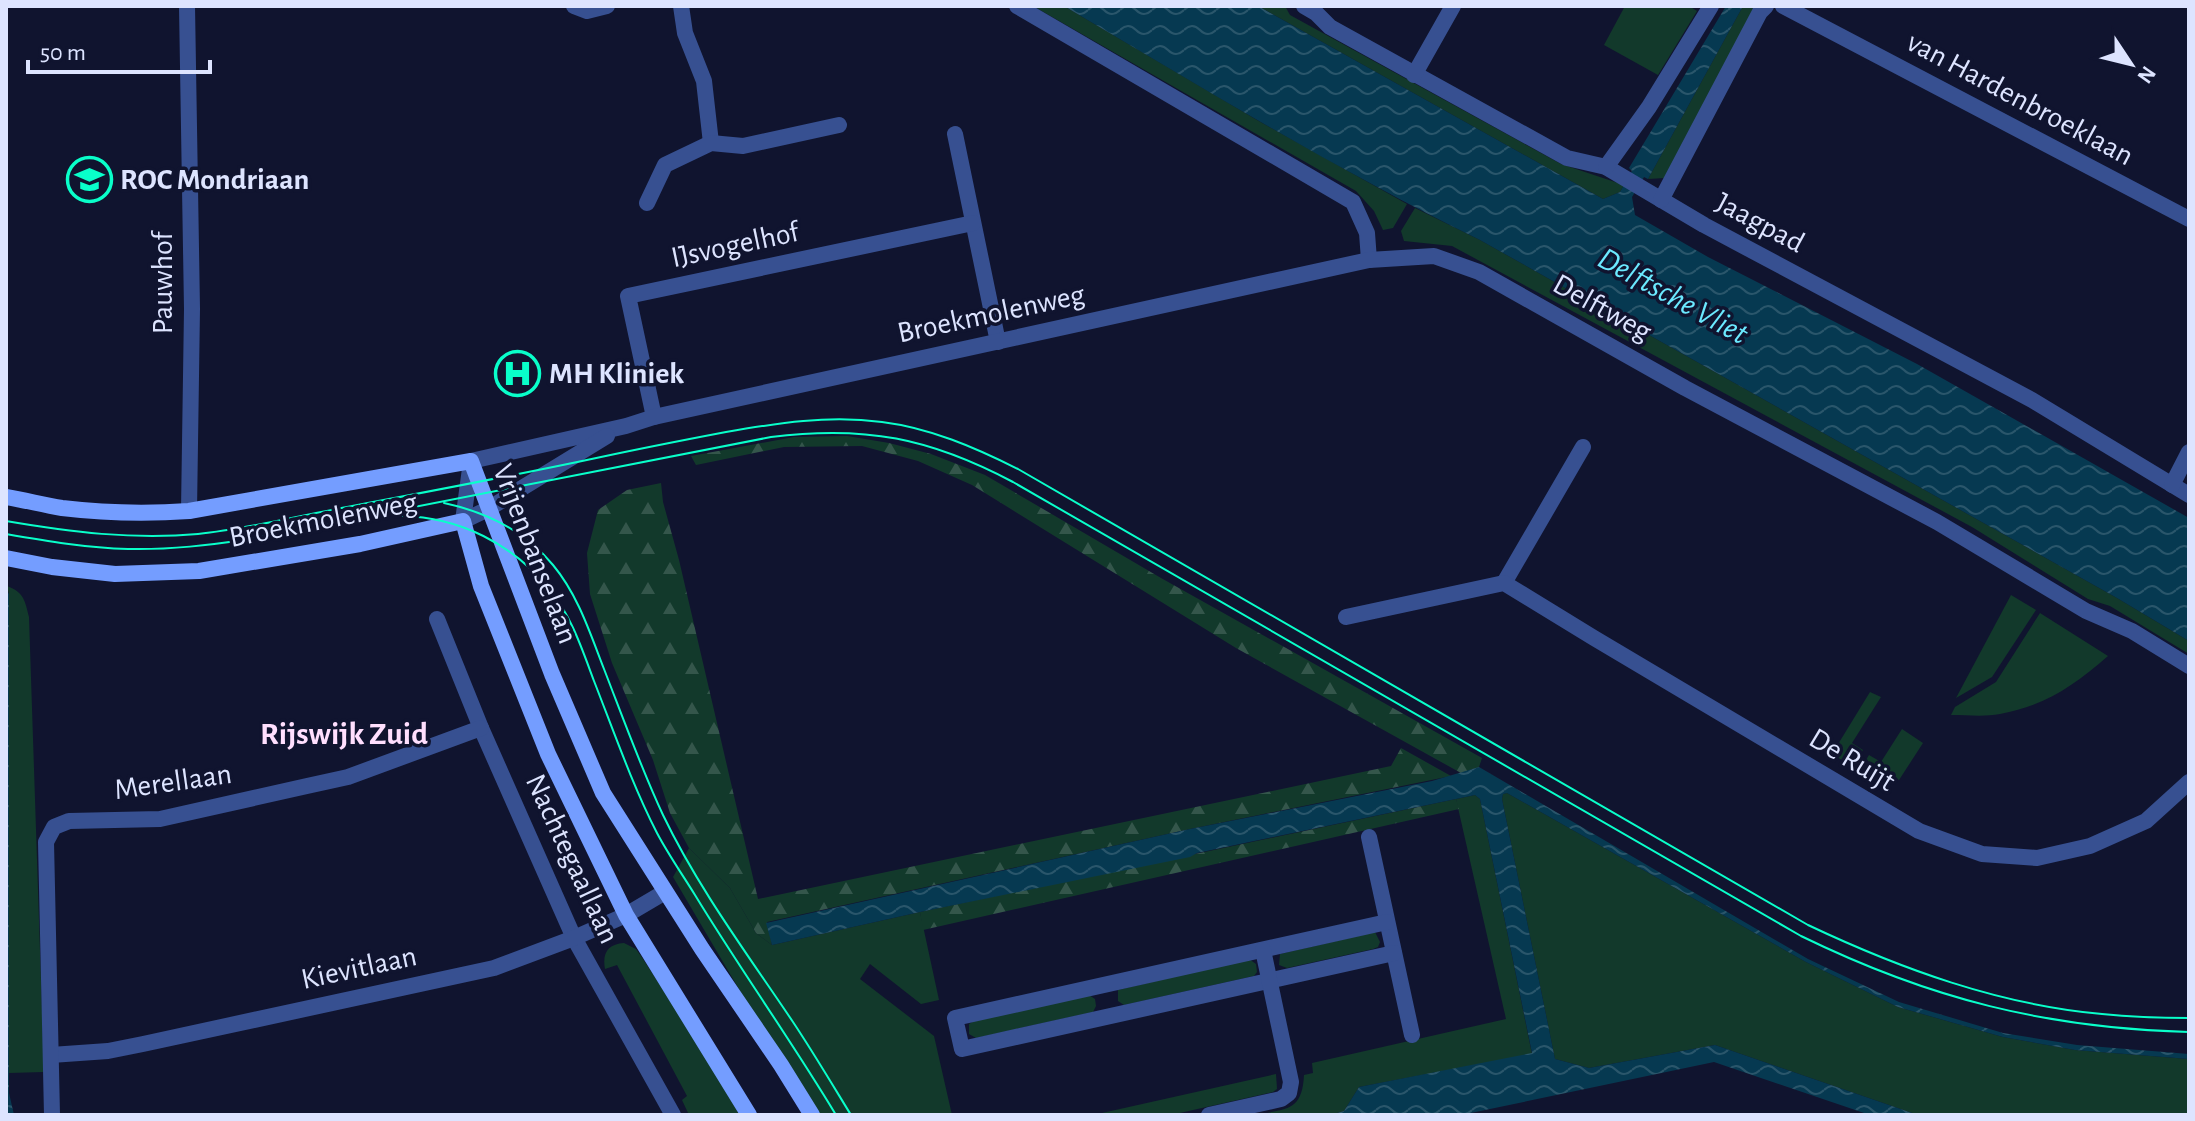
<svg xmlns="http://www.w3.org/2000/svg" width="2195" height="1121" viewBox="0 0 2195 1121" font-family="'Alegreya Sans',sans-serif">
  <defs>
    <pattern id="forest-firs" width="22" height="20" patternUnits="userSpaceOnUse" patternTransform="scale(2)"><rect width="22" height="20" fill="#12392b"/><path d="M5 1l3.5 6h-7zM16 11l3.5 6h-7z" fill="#34564b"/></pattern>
    <pattern id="water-waves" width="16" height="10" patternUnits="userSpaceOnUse" patternTransform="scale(2)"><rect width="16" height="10" fill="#063951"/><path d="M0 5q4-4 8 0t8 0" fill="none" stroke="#2a566b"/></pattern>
  </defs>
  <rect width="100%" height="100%" fill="#10142f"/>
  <g fill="#12392b">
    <path d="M1033,6H1064L1257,120L1407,204L1393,228L1383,230L1374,211L1356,191Z"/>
    <path d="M1258,6H1285L1290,15L1561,164L1624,185L1620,192L1603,199Z"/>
    <path d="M1625,6H1689L1697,11L1658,75L1604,45Z"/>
    <path d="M1743,6H1755L1665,178L1648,179Z"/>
    <path d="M1415,208L1480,240L2117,598L2189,641V654L2110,606L2088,599L1972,527L1452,246L1404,241L1401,231Z"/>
    <path d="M7,586C24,592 25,601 29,617L44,1072L9,1073V594Z"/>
    <path d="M2011,595L2036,610L1992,677L1956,698Z"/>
    <path d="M2040,613L2108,656C2073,686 2047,705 2000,714C1985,717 1967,715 1951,715L1955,707L1996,682Z"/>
    <path d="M1870,692L1881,697L1852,743L1863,750L1853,767L1832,754Z"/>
    <path d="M1902,729L1923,743L1899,780L1866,760L1869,755L1881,762Z"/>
    <path d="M1507,793L1806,962L1898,1007L2003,1037L2075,1050L2189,1059V1115H1918L1715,1045L1589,1068L1555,1059L1502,799L1503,794Z"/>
    <path d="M1475,795L1480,799L1532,1054L1359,1087L1344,1111L1330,1115H1257C1288,1108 1302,1111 1304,1075L1313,1073L1312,1063L1506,1019L1456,799Z"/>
    <path d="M689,848L730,888L756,933L772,945L920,912L939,1000L921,1004L870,964L860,979L934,1036L952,1115H813L673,877Z"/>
    <path d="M1375,932L1380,942L1378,947L1373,949L1287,968L1279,965L1280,954Z"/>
    <path d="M624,943L636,949L643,959L728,1090L739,1115H689L682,1100L687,1096L617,965L605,969C602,953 608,944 624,943Z"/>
    <path d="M1249,959L1256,964L1257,972L1254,976L1124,1005L1118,1001V990Z"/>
    <path d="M1089,995L1095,999L1096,1006L1093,1012L976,1038L969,1034V1024L974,1021Z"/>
    <path d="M1276,1074L1277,1089L1273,1092L1171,1115H1093Z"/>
  </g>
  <g fill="url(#forest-firs)">
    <path d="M847,436L889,443L931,454L985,475L1161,578L1482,758L1479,767L1461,773L1236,648L972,485L918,461L862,446L784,447L696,465L691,456L794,437Z"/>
    <path d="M661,483L663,502L679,560L758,899L1391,766L1401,748L1451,776L1190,829L767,922L772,945L756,933L730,888L689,848L670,813L653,760L612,663L590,594L587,553L598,510L627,490Z"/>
    <path d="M1456,799L1459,809L923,930L920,912Z"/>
  </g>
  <g fill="url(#water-waves)">
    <path d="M1064,6H1258L1603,199L1620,192L1632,171L1629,168L1726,6H1743L1648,179L1644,177L1632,197L1635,215L1708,257L1917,364L2189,518V641L2117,598L1480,240C1337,170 1201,87 1064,6Z"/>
    <path d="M6,557L7,591L9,594V1093L14,1115H6Z"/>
    <path d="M1479,767L1808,959L1899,1002L2003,1033L2077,1045L2189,1054V1059L2075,1050L2003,1037L1898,1007L1806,962L1507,793L1503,794L1502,799L1555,1059L1589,1068L1715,1045L1918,1115H1870L1714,1062L1461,1115H1330L1344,1111L1359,1087L1532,1053L1480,799L1475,795L1197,853L1190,857L920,912L772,945L766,923L1190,829L1432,781Z"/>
  </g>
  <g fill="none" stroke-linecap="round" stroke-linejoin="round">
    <g stroke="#375091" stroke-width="16">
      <path d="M187,6L192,309L189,511"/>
      <path d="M574,6L587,11L607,6"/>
      <path d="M681,6L685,33L704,81L711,143"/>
      <path d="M1017,6L1353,202L1367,233L1369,260"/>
      <path d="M1304,6L1316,13L1330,27L1567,158L1606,167L1704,225L2032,400L2189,495"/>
      <path d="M1783,6L2189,219"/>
      <path d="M1414,75L1453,6"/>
      <path d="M955,134L998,342"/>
      <path d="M1606,167L1649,107L1711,6"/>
      <path d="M1661,200L1760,12L1766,6"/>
      <path d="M647,203L665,165L711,143L743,146L839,125"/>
      <path d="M654,417L628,296L973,223"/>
      <path d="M2172,485L2189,452"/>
      <path d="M463,521L471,461L626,426L654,417L1369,260L1434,256L1479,272L1685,388L1937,522L2086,611L2132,631L2189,666"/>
      <path d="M463,521L488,509L607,436"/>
      <path d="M1504,583L1583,447"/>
      <path d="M1346,617L1504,583L1594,638L1919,831L1982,854L2037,858L2090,846L2146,821L2189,782"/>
      <path d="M437,619L481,728L574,938L673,1115"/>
      <path d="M1369,837L1412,1035"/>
      <path d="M1387,922L955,1018L962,1049L1394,953"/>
      <path d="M51,1055L108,1051L143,1044L494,968L574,938L626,915L665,892"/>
      <path d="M52,1115L46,842L54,827L69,821L160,819L307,786L348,777L481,728"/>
      <path d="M1209,1115L1281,1099L1289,1093L1291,1082L1263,950"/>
    </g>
    <g stroke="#749dff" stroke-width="16">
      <path d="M6,497C25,500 43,505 62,508C104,513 147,514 189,511L471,461L552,674L603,793L702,949L781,1065L812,1115"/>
      <path d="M6,558L52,567L115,574L199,571L360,544L463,521L481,586L548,754L626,915L749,1115"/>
    </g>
    <g stroke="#09ffca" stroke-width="2">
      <path d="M444,503C486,512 525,531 553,565C578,595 590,633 604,669C623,718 641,768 663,815C698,888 748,955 793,1022C813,1052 832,1084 851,1115"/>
      <path d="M402,516C459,517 513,544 549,589C571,615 582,649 594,681C614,732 632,784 657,833C668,854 682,874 695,895C740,969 791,1040 836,1115"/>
      <path d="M6,521C70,532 133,540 198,534C248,529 297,516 347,507C432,491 517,475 601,457C643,448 684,440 726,432C778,423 828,415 882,422C930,428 974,447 1018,469L1808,925C1901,969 2000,1005 2102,1014C2131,1017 2160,1018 2189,1018"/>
      <path d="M6,534C46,541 87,548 128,549C170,550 210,545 251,539L771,437C865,425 930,438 1013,482L1801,936C1930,999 2046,1028 2189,1032"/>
    </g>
  </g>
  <defs>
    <symbol id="university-ring" viewBox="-11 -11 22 22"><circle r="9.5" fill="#10142f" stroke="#09ffca" stroke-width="1.5"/><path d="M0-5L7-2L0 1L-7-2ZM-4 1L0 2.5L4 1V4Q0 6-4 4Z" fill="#09ffca"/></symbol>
    <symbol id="hospital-ring" viewBox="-11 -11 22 22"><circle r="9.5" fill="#10142f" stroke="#09ffca" stroke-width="1.5"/><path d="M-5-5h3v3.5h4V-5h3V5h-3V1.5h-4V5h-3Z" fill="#09ffca"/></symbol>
  </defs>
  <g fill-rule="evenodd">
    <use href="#university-ring" x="64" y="154" width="51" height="51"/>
    <use href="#hospital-ring" x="492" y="348" width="51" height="51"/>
  </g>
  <g text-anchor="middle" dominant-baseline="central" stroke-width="7" stroke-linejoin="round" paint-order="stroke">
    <g font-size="30" fill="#dde4ff" stroke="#10142f">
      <text transform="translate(2020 99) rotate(28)">van Hardenbroeklaan</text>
      <text transform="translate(1760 223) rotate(28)">Jaagpad</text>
      <text transform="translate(735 245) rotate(-12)">IJsvogelhof</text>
      <text transform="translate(163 283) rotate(-90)">Pauwhof</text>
      <text transform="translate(1602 308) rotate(29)">Delftweg</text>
      <text transform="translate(991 314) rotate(-12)">Broekmolenweg</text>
      <text transform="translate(323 520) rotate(-11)">Broekmolenweg</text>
      <text transform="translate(535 554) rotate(69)">Vrijenbanselaan</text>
      <text transform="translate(1852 760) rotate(31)">De Ruijt</text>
      <text transform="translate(173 782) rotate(-8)">Merellaan</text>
      <text transform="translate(572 859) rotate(65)">Nachtegaallaan</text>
      <text transform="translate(359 968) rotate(-12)">Kievitlaan</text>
    </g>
    <g font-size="30" font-weight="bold" fill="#dde4ff" stroke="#10142f" text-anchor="start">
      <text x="120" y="180">ROC Mondriaan</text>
      <text x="549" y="374">MH Kliniek</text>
    </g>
    <g font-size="32" font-style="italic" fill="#6be9ff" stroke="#10142f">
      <text transform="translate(1673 296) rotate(29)">Delftsche Vliet</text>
    </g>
    <g font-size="32" font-weight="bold" fill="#ffdffe" stroke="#10142f">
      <text x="344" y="734">Rijswijk Zuid</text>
    </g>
  </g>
  <rect width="2195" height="1121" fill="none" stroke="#dde4ff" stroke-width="16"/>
  <g transform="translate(2131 64) rotate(125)" stroke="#10142f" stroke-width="6" paint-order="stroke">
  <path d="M0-6L14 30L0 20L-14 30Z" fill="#dde4ff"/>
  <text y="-12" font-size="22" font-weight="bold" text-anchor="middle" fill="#dde4ff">N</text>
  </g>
  <path d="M28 60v12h182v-12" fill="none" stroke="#dde4ff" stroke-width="4"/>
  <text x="40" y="60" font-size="24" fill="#dde4ff" stroke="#10142f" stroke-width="6" paint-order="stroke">50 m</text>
</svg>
